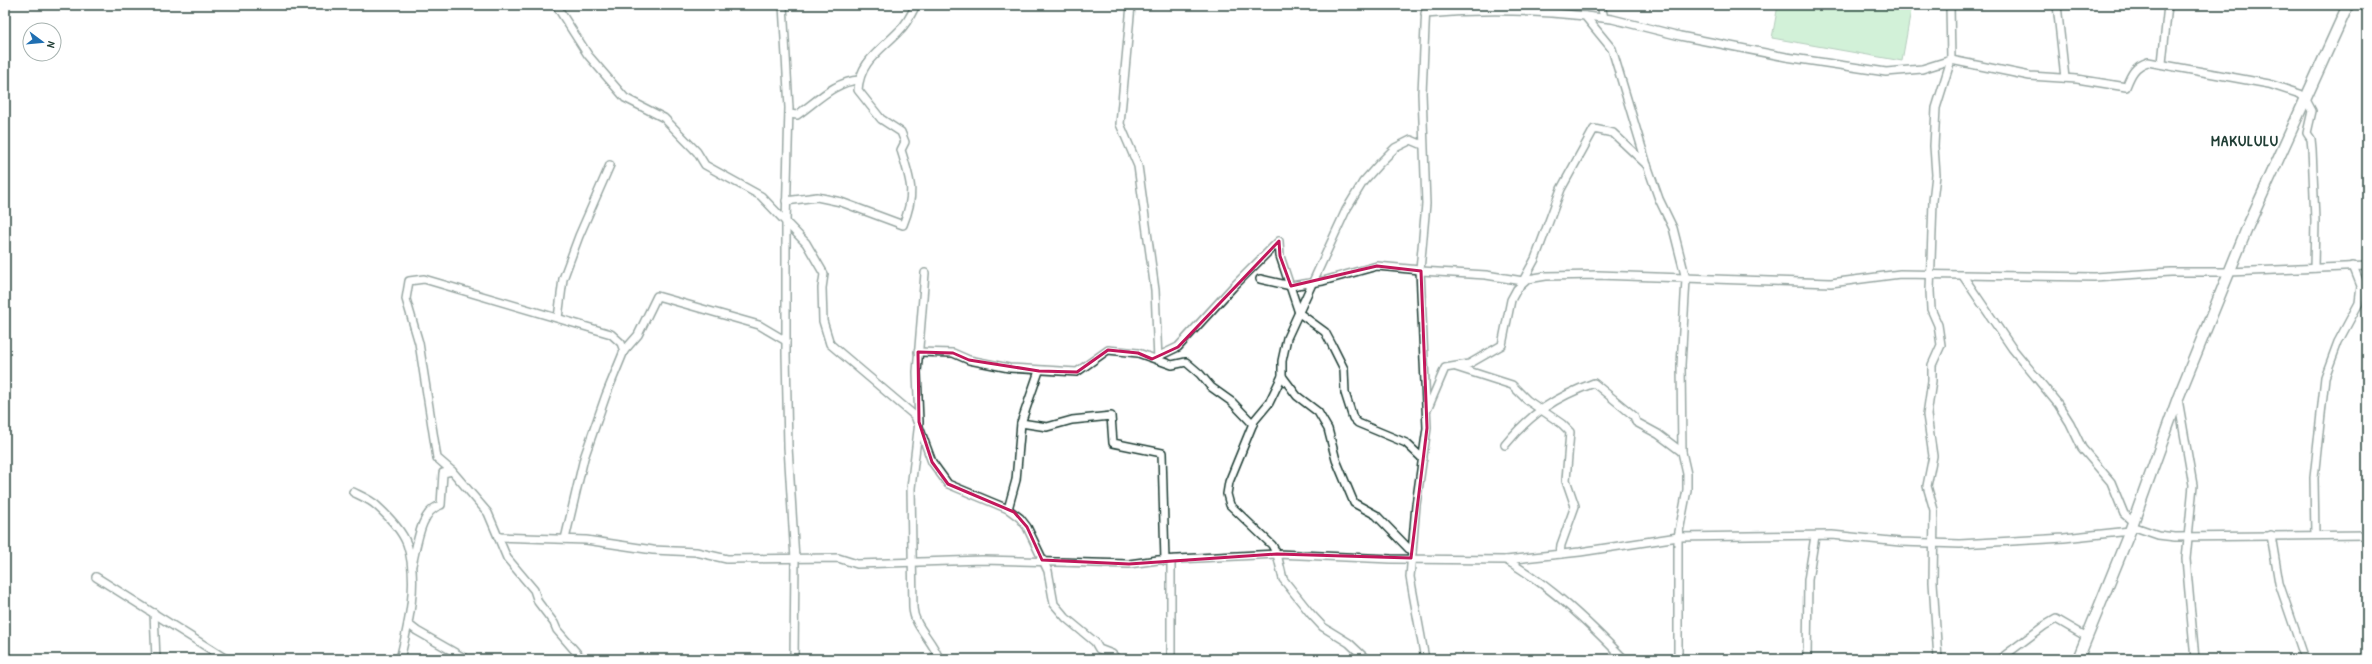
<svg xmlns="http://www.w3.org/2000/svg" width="2372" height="664" viewBox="0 0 2372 664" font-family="'Patrick Hand',sans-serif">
  <rect width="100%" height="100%" fill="#fff"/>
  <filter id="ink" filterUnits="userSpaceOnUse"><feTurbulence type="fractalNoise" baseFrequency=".025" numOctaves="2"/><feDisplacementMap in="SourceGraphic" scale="8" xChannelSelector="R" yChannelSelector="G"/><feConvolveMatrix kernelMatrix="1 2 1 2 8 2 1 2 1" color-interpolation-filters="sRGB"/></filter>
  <g filter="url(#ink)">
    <path fill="#9cdfa9" stroke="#5e8e6e" d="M1778,5H1912L1902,61L1772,38Z"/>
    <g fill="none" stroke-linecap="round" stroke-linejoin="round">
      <defs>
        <g id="street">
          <path d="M556,5L588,55L625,98L664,118L697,152L705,165L761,196L806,243L824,274L822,288L823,321L830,344L915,416L932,462L948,484L1008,509L1020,518L1027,527L1048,571L1054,604L1066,618L1095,642L1099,649L1112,654L1117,659"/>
          <path d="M783,5L789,108L786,222V354L788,447L795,559L794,659"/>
          <path d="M1131,5L1120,124L1138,166L1155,290L1158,360"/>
          <path d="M1601,5L1604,18"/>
          <path d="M2057,5L2065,78"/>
          <path d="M1425,14C1478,9 1533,10 1585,16L1612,49L1647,165L1659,199L1673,228L1686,279L1681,365L1682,452L1687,474V490L1678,537V659"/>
          <path d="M1585,16L1612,19L1680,36L1786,57L1886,72L1922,69L1951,60L2030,76L2077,79L2126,87C2131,74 2135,66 2148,62L2269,84L2300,94L2305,98L2312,111L2307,133L2311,139L2312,149L2315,220L2314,268"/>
          <path d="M2162,63L2168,5"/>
          <path d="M789,114L797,115C815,103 835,81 859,80"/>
          <path d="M786,201L817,197L841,202L903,225C916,193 911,182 901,150L905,142L901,132L881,119L858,90C860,61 880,51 899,31C906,25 912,13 916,5"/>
          <path d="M1421,271L1486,275L1523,281L1535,259L1561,189L1594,129L1613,133L1647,165"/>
          <path d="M925,273L917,372L919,422L911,488L913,608C914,627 933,640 939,659"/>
          <path d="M1963,276L2012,348L2058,404L2070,423L2082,448L2111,482L2124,514L2133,522"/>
          <path d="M1260,279L1291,286L1323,281L1377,266L1420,270"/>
          <path d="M558,318L563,279L579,236L610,165"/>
          <path d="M918,352L953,353L969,360L1009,368L1077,372L1108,350L1138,353L1172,365L1186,362L1200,374L1211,387L1232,402L1253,424"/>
          <path d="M1157,357L1178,347L1233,287L1279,241L1280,256L1299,313L1325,332L1332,345L1344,369L1345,393L1353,418L1358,423L1406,443L1423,459"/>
          <path d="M1456,367L1512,385L1527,400L1562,424L1570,432L1566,480L1575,506L1561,545L1560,554"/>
          <path d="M1282,376L1269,403L1254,421L1229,482L1227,494L1230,505L1272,545L1277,554L1283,579L1310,613L1323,627L1349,643L1366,659"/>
          <path d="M2178,399L2193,485L2186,559L2195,659"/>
          <path d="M1428,408L1445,368L1469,364L1502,345L1511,300L1517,289L1528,279L1546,276L1598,275L1831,283L1900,274L2094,277L2171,272H2229L2367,266"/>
          <path d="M1021,423L1047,427L1072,420L1111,416L1113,443L1162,453L1165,561"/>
          <path d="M1505,445C1531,413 1556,397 1594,383L1634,416L1636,422L1658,434L1682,452"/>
          <path d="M353,492C361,496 371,500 377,506C388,516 402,531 407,544C419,580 409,623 400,659"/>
          <path d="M1008,509L1016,480L1021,423L1039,371"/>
          <path d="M2132,526L2158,535L2175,537L2367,535"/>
          <path d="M2271,535L2279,583L2305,659"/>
          <path d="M2315,535L2314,478L2325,377L2338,342L2359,303L2361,286L2353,266"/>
          <path d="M498,537L586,540L653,550L696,552L727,559L838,558L857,564L982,560L1129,564L1158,560L1277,554L1391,559L1506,560L1580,552L1678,537L1832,535L1900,542L1960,544L2064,538L2130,531"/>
          <path d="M565,539L584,458L606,395L624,351L638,335L657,296L759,325L786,341"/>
          <path d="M1412,552L1376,515L1354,503L1336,460L1328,429L1318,412L1297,396L1282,376V361L1287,338L1346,210L1363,182L1379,164L1395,148L1411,140L1423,145"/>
          <path d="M1506,560C1551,586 1588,622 1624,659"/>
          <path d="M412,565C417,546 420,510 441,505L443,473L452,471"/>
          <path d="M96,577L226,659"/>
          <path d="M154,613L156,659"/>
          <path d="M408,624L417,631L466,659"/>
          <path d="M582,659L557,630L554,623L538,602L534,590L507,558L488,513L452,471L437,458L419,343L406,299L409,281L424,279L611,334L621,343L624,351"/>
          <path d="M1171,659V560"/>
          <path d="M1425,659L1410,577L1416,505L1427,428L1420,270L1426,204L1422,93L1426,5"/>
          <path d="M1807,659L1808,580L1815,536"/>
          <path d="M1938,659L1933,582L1934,510L1927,486L1933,456L1927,415L1932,381V365L1941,345L1938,325L1931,309L1930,291L1933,201L1936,175L1934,146L1936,108L1951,60L1950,5"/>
          <path d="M2000,659L2044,626L2056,619L2087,637"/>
        </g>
        <path id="secondary" d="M2078,659L2130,531L2178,398L2248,226L2348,5"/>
      </defs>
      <use href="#street" stroke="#1f3d34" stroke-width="10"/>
      <use href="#secondary" stroke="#1f3d34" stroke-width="13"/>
      <use href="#street" stroke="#fff" stroke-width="7"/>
      <use href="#secondary" stroke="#fff" stroke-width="10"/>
    </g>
  </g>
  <path d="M0 0H2372V664H0ZM1279,241L1280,256L1291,286L1377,266L1421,271L1427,428L1411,558L1277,554L1129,564L1042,560L1027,527L1014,512L948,484L932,462L919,422L918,352L953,353L969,360L1039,371L1077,372L1108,350L1138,353L1152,359L1178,347Z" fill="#fff" fill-opacity=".55" fill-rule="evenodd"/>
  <path fill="none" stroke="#c2185b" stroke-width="3" stroke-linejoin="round" d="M1279,241L1280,256L1291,286L1377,266L1421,271L1427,428L1411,558L1277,554L1129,564L1042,560L1027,527L1014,512L948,484L932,462L919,422L918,352L953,353L969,360L1039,371L1077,372L1108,350L1138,353L1152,359L1178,347Z"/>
  <g text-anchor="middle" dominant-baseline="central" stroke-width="3.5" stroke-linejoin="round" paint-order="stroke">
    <g font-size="15" font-weight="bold" letter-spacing="1" fill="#1f3d34" stroke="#fff">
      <text x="2245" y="140">MAKULULU</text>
    </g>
  </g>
  <rect width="2372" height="664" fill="none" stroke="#fff" stroke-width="20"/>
  <rect x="10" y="10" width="2352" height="644" fill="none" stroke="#1f3d34" stroke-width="1.5" filter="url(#ink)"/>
  <g transform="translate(42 42) rotate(106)"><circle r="19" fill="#ffffff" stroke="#a5b1ae"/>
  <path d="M0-3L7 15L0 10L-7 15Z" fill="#1f6fb2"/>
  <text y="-6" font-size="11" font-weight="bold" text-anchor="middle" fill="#1f3d34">N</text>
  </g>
</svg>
